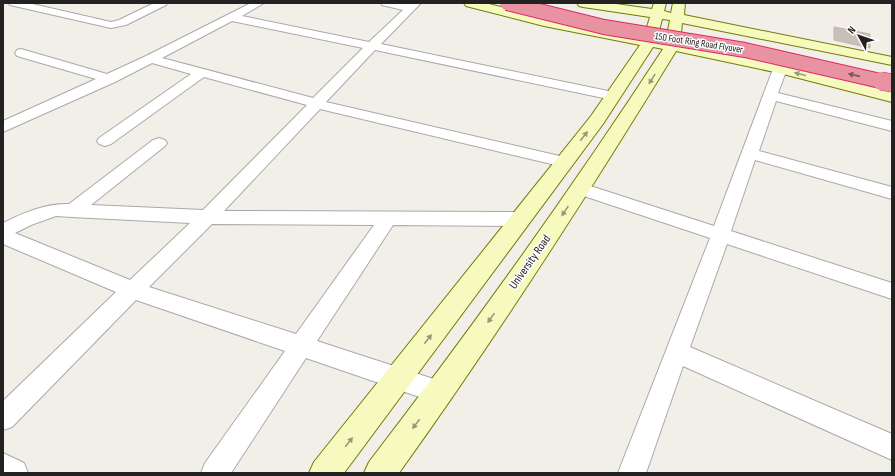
<svg xmlns="http://www.w3.org/2000/svg" width="895" height="476" viewBox="0 0 895 476" font-family="'Sofia Sans Condensed',sans-serif">
  <rect width="100%" height="100%" fill="#f2efe9"/>
  <path fill="#c7bfb8" stroke="#c4b6ab" d="M834,27L870,34V48L834,40Z"/>
  <g fill="none" stroke-linecap="round" stroke-linejoin="round">
    <defs>
      <g id="street">
        <path d="M9,3H28L111,22L119,20L154,3H167L166,5L126,25L111,28L10,5Z"/>
        <path d="M251,3H264L242,16L369,42L403,10L382,5L381,3L409,4L421,3L381,44L613,92L618,93L620,96L618,99L613,100L375,50L326,102L564,157L570,158L572,162L570,166L564,167L320,109L224,211L520,212L526,214L529,219L526,224L520,226L393,225L317,341L449,384L452,392L449,400L440,404L306,358L231,473H201L205,463L285,351L136,300L12,427L3,430V401L116,292L3,244V223C23,213 46,203 69,204L153,140L159,138L165,140L167,143L165,146L91,205L203,210L307,105L204,77L111,144L105,146L99,144L97,141L99,138L191,74L152,63L115,82L3,132V121L96,79L17,56L15,53L17,50L21,49L107,74L146,56ZM232,21L363,48L313,98L162,58ZM56,216L72,217L190,223L130,280L15,233L31,225ZM212,224L374,225L296,334L149,287Z"/>
        <path d="M780,65L785,66L787,69L778,93L892,121V131L776,101L759,151L892,187V199L755,160L731,231L892,283V299L727,244L690,347L892,434V460L683,366L646,473H618L710,238L575,193L572,189L575,185L581,183L714,226L773,69L775,66Z"/>
        <path d="M3,453L24,463L28,473H3Z"/>
      </g>
      <path id="secondary" d="M464,3H485L544,18L644,37L650,17L583,7L579,6L577,3H609L652,9L654,3H666L664,11L671,13L673,3H685L684,15L892,57V65L682,23L680,43L780,64L892,92V102L779,73L676,51C588,195 497,336 399,473H364L369,462C472,328 571,190 663,49L653,47L603,124L344,473H309L314,462L591,116L640,45L544,26L466,6ZM662,19L670,20L666,41L657,39Z"/>
    </defs>
    <use href="#street" stroke="#a9a9a9" stroke-width="2"/>
    <use href="#secondary" stroke="#707d05" stroke-width="2"/>
    <use href="#street" fill="#fff" fill-rule="evenodd"/>
    <use href="#secondary" fill="#f7fabf" fill-rule="evenodd"/>
    <defs>
      <path id="highway-bridge-far1" d="M507,3L604,27L745,50L885,82"/>
      <path id="highway-bridge" d="M881,81L892,83"/>
    </defs>
    <use href="#highway-bridge-far1" stroke="#dc2a67" stroke-width="16" stroke-linecap="butt"/>
    <use href="#highway-bridge" stroke="#dc2a67" stroke-width="19" stroke-linecap="butt"/>
    <use href="#highway-bridge-far1" stroke="#e892a2" stroke-width="14"/>
    <use href="#highway-bridge" stroke="#e892a2" stroke-width="18"/>
  </g>
  <defs><path id="oneway-solid" d="M-6-.8H1V-3.2L6.5 0L1 3.2V.8H-6Z"/></defs>
  <g fill="#979978">
    <use href="#oneway-solid" transform="translate(800 74) rotate(-166)"/>
    <use href="#oneway-solid" transform="translate(652 79) rotate(122)"/>
    <use href="#oneway-solid" transform="translate(584 136) rotate(-52)"/>
    <use href="#oneway-solid" transform="translate(565 211) rotate(124)"/>
    <use href="#oneway-solid" transform="translate(491 318) rotate(125)"/>
    <use href="#oneway-solid" transform="translate(428 339) rotate(-52)"/>
    <use href="#oneway-solid" transform="translate(416 424) rotate(127)"/>
    <use href="#oneway-solid" transform="translate(349 442) rotate(-52)"/>
  </g>
  <use fill="#7b545c" href="#oneway-solid" transform="translate(854 75) rotate(-167)"/>
  <g text-anchor="middle" dominant-baseline="central" stroke-width="3" stroke-linejoin="round" paint-order="stroke">
    <g font-size="10" fill="#222" stroke="#fff">
      <text transform="translate(699 43) rotate(9)">150 Foot Ring Road Flyover</text>
    </g>
    <g font-size="12" fill="#222" stroke="#fff">
      <text transform="translate(530 262) rotate(-55)">University Road</text>
    </g>
  </g>
  <rect width="895" height="476" fill="none" stroke="#222222" stroke-width="8"/>
  <g transform="translate(859 36) rotate(310)" stroke="#ffffff" stroke-width="3" paint-order="stroke">
  <path d="M0-3L7 15L0 10L-7 15Z" fill="#222222"/>
  <text y="-6" font-size="11" font-weight="bold" text-anchor="middle" fill="#222222">N</text>
  </g>
</svg>
